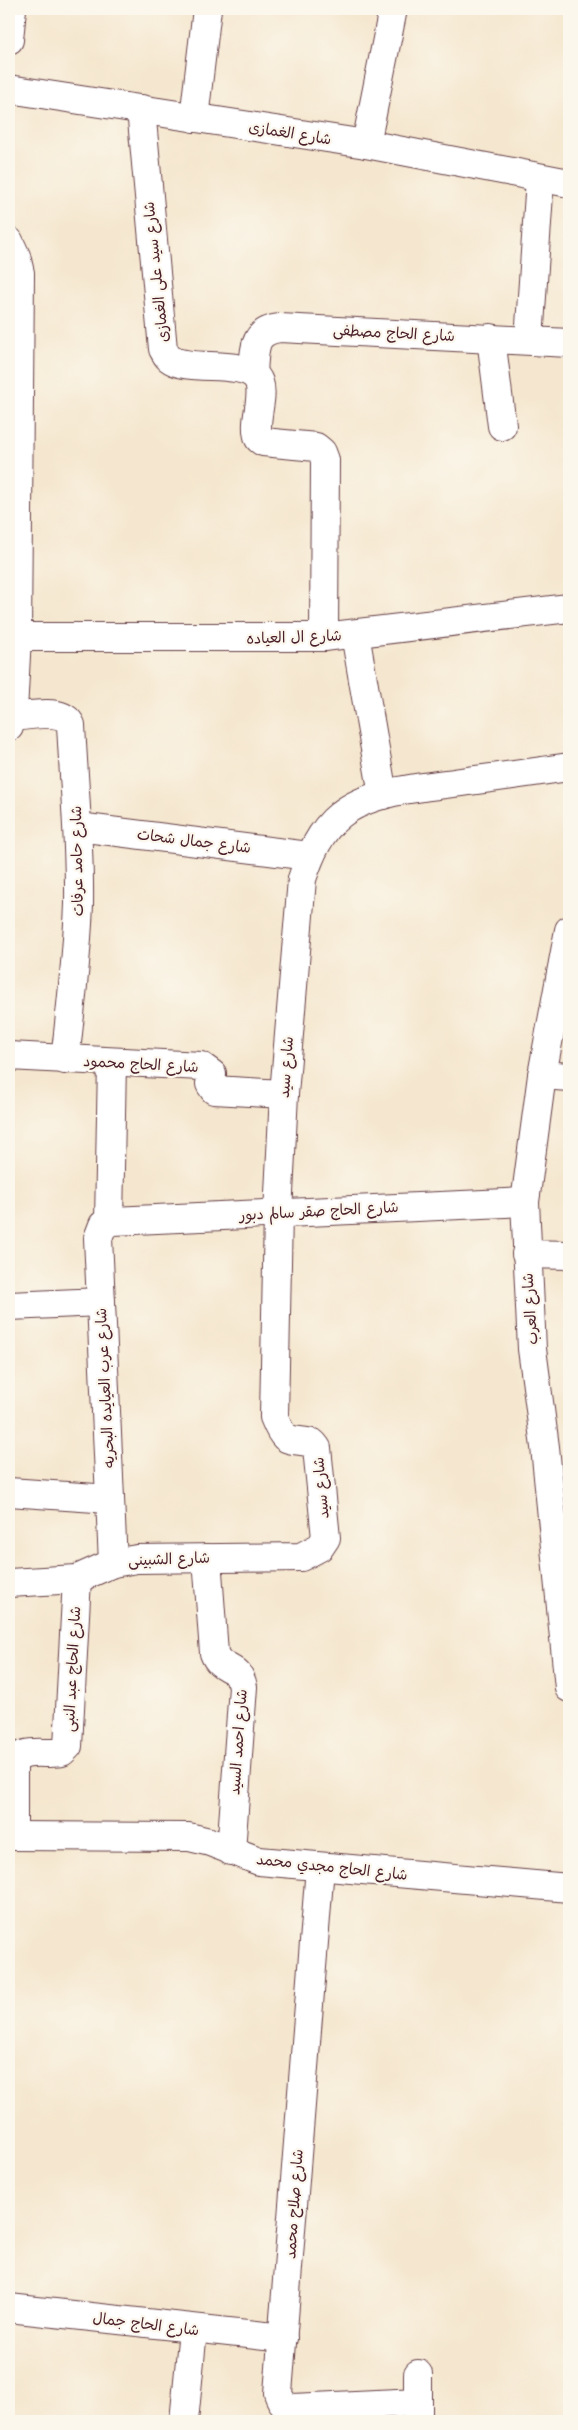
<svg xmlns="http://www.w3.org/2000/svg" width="578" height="2430" viewBox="0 0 578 2430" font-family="'Comic Neue','Playpen Sans Arabic',sans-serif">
  <rect width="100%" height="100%" fill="#fbf7ec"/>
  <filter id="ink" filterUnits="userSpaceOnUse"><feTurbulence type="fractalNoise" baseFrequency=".02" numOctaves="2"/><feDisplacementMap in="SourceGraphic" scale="10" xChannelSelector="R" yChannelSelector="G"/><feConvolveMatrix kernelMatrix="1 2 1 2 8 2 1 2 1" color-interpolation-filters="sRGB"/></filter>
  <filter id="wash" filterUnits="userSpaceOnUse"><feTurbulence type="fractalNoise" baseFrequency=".0096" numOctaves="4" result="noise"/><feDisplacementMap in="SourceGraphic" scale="20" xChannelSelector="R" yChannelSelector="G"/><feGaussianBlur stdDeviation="1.12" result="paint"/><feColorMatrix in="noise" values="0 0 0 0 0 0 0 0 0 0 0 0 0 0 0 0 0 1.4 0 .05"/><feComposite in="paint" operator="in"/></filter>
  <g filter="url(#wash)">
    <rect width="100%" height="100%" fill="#f5e7cf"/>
  </g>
  <g filter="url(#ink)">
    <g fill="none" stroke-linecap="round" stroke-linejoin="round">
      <defs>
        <g id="minor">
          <path d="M9,40L12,9"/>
          <path d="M9,89L366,144L569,183"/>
          <path d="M141,109L163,349C164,351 167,356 169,358C188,374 249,356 259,382C265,399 252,422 259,439L263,442L316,447L322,452L325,460L324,637"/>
          <path d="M194,118L207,9"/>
          <path d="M366,144L393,9"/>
          <path d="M9,241L16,256L20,273L17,637L13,711L9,727"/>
          <path d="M491,338L502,426"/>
          <path d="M529,340L540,179"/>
          <path d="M253,373C255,350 252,331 280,328L569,343"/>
          <path d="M355,634L383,795"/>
          <path d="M17,637H324L569,608"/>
          <path d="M12,717C29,716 63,707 71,725C74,785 80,844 79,904C77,956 71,1008 65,1060"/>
          <path d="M78,827L309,856"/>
          <path d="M569,930L542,1075L525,1202L532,1349L545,1447L569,1688"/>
          <path d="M9,1056L201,1066L212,1074L210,1084L214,1090L284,1094"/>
          <path d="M542,1075L569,1077"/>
          <path d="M109,1221L112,1062"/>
          <path d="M526,1254L569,1255"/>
          <path d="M9,1306L101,1302"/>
          <path d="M9,1492L110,1499"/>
          <path d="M207,1558L214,1653C221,1672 239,1664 243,1687L231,1851"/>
          <path d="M113,1563L98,1238L103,1225L113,1221L525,1202"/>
          <path d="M9,1583L77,1579L113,1563L137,1559L301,1557L320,1547L326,1538L317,1448L313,1443C288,1437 286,1447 274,1417L278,1213L284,1094L302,879C310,855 320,831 340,815C371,789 429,787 468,781C501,777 535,772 569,767"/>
          <path d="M9,1836L189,1837L210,1842L259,1861L569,1888"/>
          <path d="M13,1836V1765C20,1746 46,1756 62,1752L68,1746L77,1579"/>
          <path d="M320,1867L278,2393C281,2402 284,2406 293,2408L418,2402"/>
          <path d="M9,2308L283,2338"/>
          <path d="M418,2420V2374"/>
          <path d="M184,2421L193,2330"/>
        </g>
      </defs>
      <use href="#minor" stroke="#643d44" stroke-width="30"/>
      <use href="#minor" stroke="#fff" stroke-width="28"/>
    </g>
  </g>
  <g text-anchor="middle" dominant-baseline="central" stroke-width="4.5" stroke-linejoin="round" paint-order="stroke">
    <g font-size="15" fill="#4a1f2b" stroke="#fbf7ec">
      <text transform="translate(290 133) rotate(9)">شارع الغمازى</text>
      <text transform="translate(156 272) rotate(-96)">شارع سيد على الغمازى</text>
      <text transform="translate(394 333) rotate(3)">شارع الحاج مصطفى</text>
      <text transform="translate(294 637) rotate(-2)">شارع ال العياده</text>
      <text transform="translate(194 841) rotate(7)">شارع جمال شحات</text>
      <text transform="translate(77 861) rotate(-91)">شارع حامد عرفات</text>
      <text transform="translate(141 1064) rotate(3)">شارع الحاج محمود</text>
      <text transform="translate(286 1067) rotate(-86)">شارع سيد</text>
      <text transform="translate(319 1211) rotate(-3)">شارع الحاج صقر سالم دبور</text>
      <text transform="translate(530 1309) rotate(-94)">شارع العرب</text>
      <text transform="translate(105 1388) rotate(-93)">شارع عرب العيايده البحريه</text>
      <text transform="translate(321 1488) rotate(-95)">شارع سيد</text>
      <text transform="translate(169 1559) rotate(-2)">شارع الشبينى</text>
      <text transform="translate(72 1669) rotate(-87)">شارع الحاج عبد النبى</text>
      <text transform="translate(238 1742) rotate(-86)">شارع احمد السيد</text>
      <text transform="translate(332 1867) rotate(6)">شارع الحاج مجدي محمد</text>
      <text transform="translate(294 2204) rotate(-86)">شارع صلاح محمد</text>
      <text transform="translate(146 2324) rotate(7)">شارع الحاج جمال</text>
    </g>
  </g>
  <rect width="578" height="2430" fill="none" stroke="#fbf7ec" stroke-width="30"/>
</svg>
